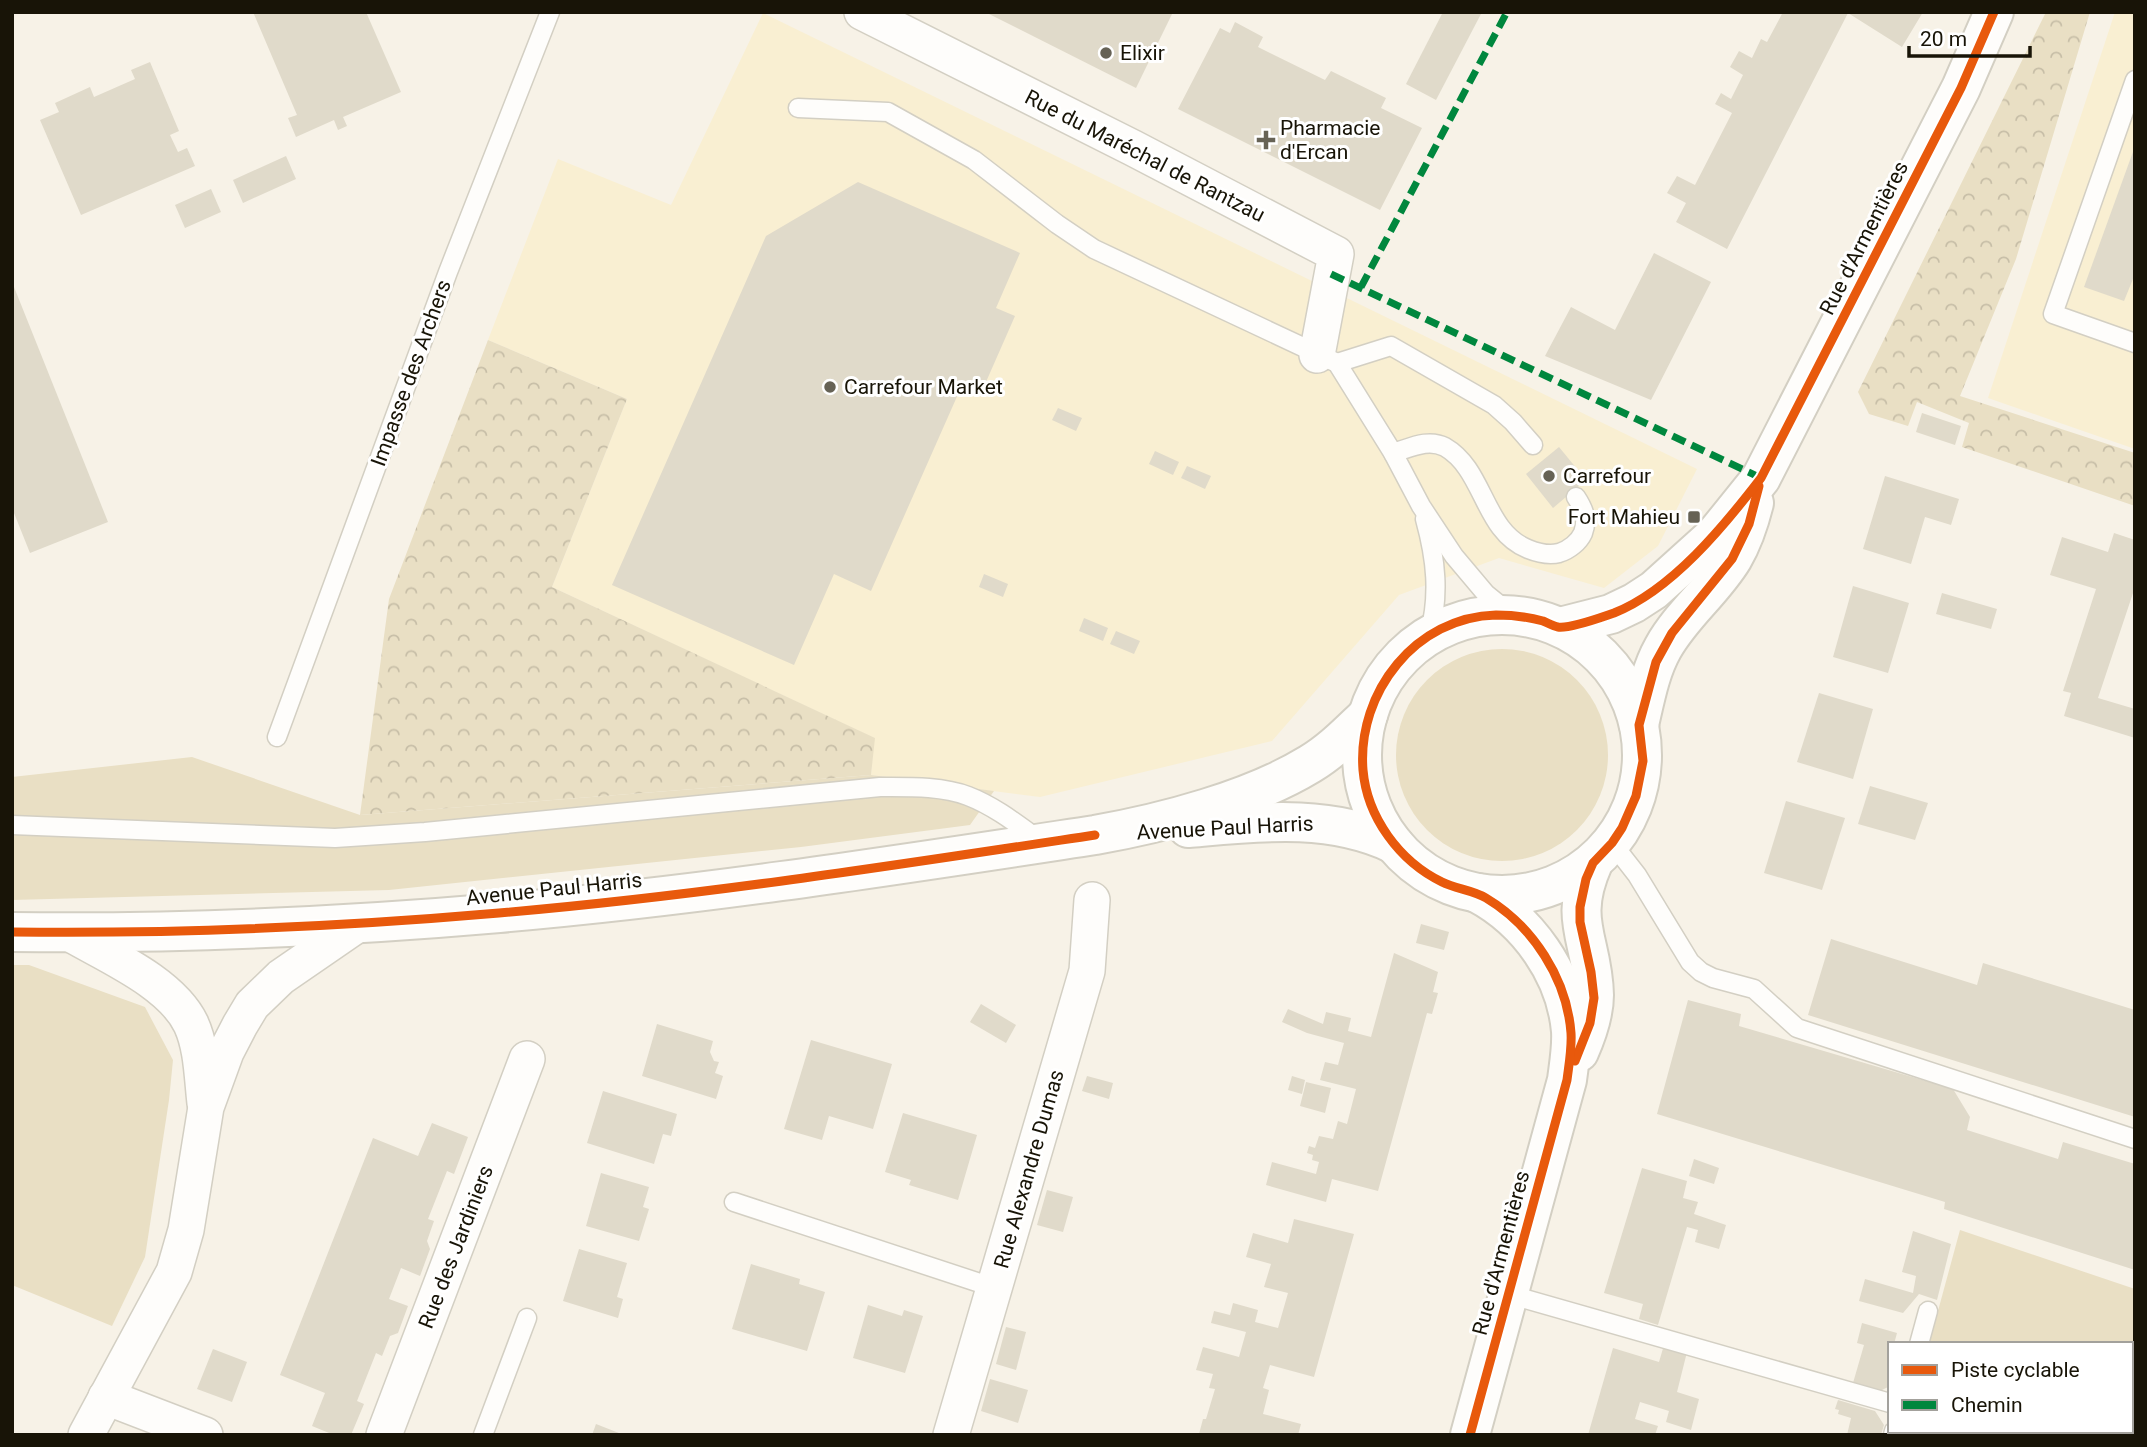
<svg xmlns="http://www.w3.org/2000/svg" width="2147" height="1447" viewBox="0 0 2147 1447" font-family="Roboto,sans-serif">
  <defs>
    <pattern id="forest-crowns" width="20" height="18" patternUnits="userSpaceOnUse" patternTransform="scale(1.75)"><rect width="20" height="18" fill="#e9dfc4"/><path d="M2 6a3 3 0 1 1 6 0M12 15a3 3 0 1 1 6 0" fill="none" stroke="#c7bea7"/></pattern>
  </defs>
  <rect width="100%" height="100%" fill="#f7f2e7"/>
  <g fill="#f9efd2">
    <path d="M2115,12H2135V449L1988,398Z"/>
    <path d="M763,13L1697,469L1658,546L1604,588L1499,558L1399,595L1272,741L1040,797L871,775L874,738L552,587L627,399L488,340L558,159L671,205Z"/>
  </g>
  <g fill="#e9dfc4">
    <circle cx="1502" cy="755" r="106"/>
    <path d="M192,757L360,815L871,775L994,791L970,825L801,847L389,890L12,900V777Z"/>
    <path d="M12,965H29L145,1007L173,1060L169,1100L145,1257L112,1326L12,1285Z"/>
    <path d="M1960,1230L2135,1289V1435H1904L1905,1431H2131V1344H1929Z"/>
  </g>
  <g fill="url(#forest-crowns)">
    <path d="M2046,12H2090L2016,259L1960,396L2135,453V506L1962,447L1969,423L1917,402L1908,426L1869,414L1858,392Z"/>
    <path d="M488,340L627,399L552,587L875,738L871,775L360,815L389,599Z"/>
  </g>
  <g fill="#e0daca">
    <path d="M253,12H366L401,92L343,117L347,126L338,130L334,120L296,137L288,118L297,115Z"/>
    <path d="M985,12H1173L1136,88Z"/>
    <path d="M1443,12H1482L1436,100L1406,84Z"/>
    <path d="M1783,12H1923L1902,47L1848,13L1727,249L1676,222L1686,203L1667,193L1677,176L1695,185L1732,113L1715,104L1721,93L1731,99L1743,75L1730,67L1739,51L1752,58L1761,39L1767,42Z"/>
    <path d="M1235,22L1263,37L1258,47L1325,80L1331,71L1386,98L1381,108L1422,128L1380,210L1178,109L1220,28L1230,33Z"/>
    <path d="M150,62L179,131L170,135L178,152L187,148L195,166L81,215L40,120L59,112L55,103L90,87L94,97L135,79L131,70Z"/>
    <path d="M2134,149L2135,274L2124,301L2084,287Z"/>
    <path d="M286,156L296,179L243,203L233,180Z"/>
    <path d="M858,182L1020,253L996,308L1015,316L982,391L963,383L871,591L834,574L794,665L612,585L766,236Z"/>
    <path d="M211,189L221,212L185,228L175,205Z"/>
    <path d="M1654,253L1711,282L1651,400L1545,356L1571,307L1615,330Z"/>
    <path d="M12,282L108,522L30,553L12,508Z"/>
    <path d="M1058,408L1082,418L1076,431L1052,420Z"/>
    <path d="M1922,413L1961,426L1955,445L1916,432Z"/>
    <path d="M1559,447L1586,480L1553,508L1526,474Z"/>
    <path d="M1155,451L1179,462L1173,475L1149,464Z"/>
    <path d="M1187,466L1211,476L1205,489L1181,478Z"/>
    <path d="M1885,476L1959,499L1951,525L1925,517L1911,564L1863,549Z"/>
    <path d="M2114,533L2135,540V587L2098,698L2135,709V738L2064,716L2071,693L2063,691L2096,589L2050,575L2062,537L2108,552Z"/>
    <path d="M984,574L1008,584L1003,597L979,587Z"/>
    <path d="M1853,586L1909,603L1888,673L1833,657Z"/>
    <path d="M1942,593L1997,609L1991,629L1936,614Z"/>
    <path d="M1084,618L1108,628L1103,641L1079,631Z"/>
    <path d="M1116,631L1140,641L1134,654L1110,644Z"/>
    <path d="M1819,693L1873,709L1853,779L1797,762Z"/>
    <path d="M1870,786L1928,803L1915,840L1858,824Z"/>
    <path d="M1786,801L1845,818L1822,890L1764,873Z"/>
    <path d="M1421,924L1449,932L1444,950L1416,943Z"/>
    <path d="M1831,939L1977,985L1983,963L2135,1010V1117L1808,1015Z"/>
    <path d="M1394,953L1438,972L1433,992L1438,993L1432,1014L1427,1013L1378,1191L1332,1179L1326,1202L1266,1185L1272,1162L1316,1174L1319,1162L1312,1160L1313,1155L1307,1153L1309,1146L1315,1148L1319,1136L1333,1139L1338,1121L1347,1124L1356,1089L1320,1080L1325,1062L1338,1065L1344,1043L1307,1033L1282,1022L1288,1009L1323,1024L1326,1012L1351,1018L1348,1031L1371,1037Z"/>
    <path d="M1688,1000L1741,1014L1739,1026L1953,1089L1970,1117L1967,1130L2058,1159L2063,1142L2135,1164V1270L1944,1209L1945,1202L1657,1114Z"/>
    <path d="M981,1004L1016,1025L1006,1043L970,1022Z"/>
    <path d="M657,1024L713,1041L710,1052L714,1061L719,1062L715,1073L723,1076L716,1099L642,1076Z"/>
    <path d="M811,1040L892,1064L873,1129L829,1116L822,1140L784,1129Z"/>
    <path d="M1087,1076L1113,1083L1109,1099L1082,1091Z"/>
    <path d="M1292,1076L1305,1080L1302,1094L1288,1090Z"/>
    <path d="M1306,1082L1331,1088L1325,1113L1300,1106Z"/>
    <path d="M603,1091L677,1114L671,1136L663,1134L654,1164L587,1143Z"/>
    <path d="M903,1113L977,1135L958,1200L909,1185L911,1180L885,1172Z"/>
    <path d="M432,1123L468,1137L454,1174L447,1171L428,1219L434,1221L427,1241L430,1249L420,1276L401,1268L389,1299L408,1306L398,1333L390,1336L382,1356L376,1353L357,1401L364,1404L351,1435H334L312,1426L325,1393L280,1375L373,1138L418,1156Z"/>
    <path d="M1694,1159L1719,1168L1714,1184L1689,1176Z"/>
    <path d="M1642,1168L1687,1181L1683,1198L1698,1202L1694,1214L1726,1225L1719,1249L1695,1242L1698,1230L1687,1227L1658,1325L1639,1319L1643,1304L1604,1293Z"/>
    <path d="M601,1173L649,1187L643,1207L649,1209L639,1241L586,1226Z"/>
    <path d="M1047,1190L1073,1197L1063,1232L1037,1225Z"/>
    <path d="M1294,1219L1354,1234L1314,1377L1270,1365L1263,1388L1269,1390L1263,1414L1301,1424L1298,1435L1199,1434L1203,1419H1206L1215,1389L1209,1388L1213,1374L1196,1370L1203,1347L1239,1357L1246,1332L1211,1323L1214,1311L1230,1315L1233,1303L1258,1310L1255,1322L1278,1328L1288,1293L1264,1287L1271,1264L1246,1257L1253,1233L1288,1243Z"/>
    <path d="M1913,1231L1951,1244L1937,1300L1919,1294L1903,1313L1859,1301L1865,1279L1913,1293L1916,1276L1902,1272Z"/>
    <path d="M579,1249L627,1263L617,1297L623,1299L618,1318L563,1301Z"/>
    <path d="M751,1264L800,1279L799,1284L825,1292L807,1351L732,1329Z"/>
    <path d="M868,1305L902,1316L904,1310L923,1316L905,1373L853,1358Z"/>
    <path d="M1862,1323L1897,1333L1894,1344H1890V1386L1880,1391L1853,1383L1864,1345L1857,1343Z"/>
    <path d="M1006,1327L1026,1332L1016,1370L996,1364Z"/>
    <path d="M1664,1345L1687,1352L1677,1392L1699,1399L1691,1430L1666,1422L1669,1411L1640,1402L1635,1419L1658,1426L1655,1435H1588L1613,1348L1659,1362Z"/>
    <path d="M213,1349L247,1362L232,1402L197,1389Z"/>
    <path d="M990,1379L1028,1390L1018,1423L981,1411Z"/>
    <path d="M1838,1400L1875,1411L1884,1425L1881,1435H1847L1851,1418L1838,1414L1839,1410L1835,1409Z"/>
    <path d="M596,1424L624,1435H592Z"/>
  </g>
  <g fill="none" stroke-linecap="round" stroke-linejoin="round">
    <defs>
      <g id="service">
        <path d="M2135,80L2053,314L2135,343"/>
        <path d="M798,108L888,112L974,160L1057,224L1094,249L1337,363L1393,453L1421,506L1454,556L1486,594L1512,615"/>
        <path d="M1337,363L1391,346L1494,405L1513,422L1533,445"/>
        <path d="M1393,453C1410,448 1428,438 1445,447C1485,470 1483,531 1528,549C1538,553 1548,556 1559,553C1569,550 1579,542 1583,533C1588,519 1584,509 1576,497"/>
        <path d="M1425,519C1436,559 1440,595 1429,636"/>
        <path d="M277,737L448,272L550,12"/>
        <path d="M12,825L335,838L425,832L880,787C909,787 942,786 968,796C994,806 1017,824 1039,840"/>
        <path d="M1612,843L1637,875L1690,962L1701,972L1713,978L1754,989L1797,1028L2135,1139"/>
        <path d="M734,1202L995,1288"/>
        <path d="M1508,1294L1890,1403"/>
        <path d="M1919,1344L1928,1311"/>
        <path d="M483,1435L527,1318"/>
        <path d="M1893,1435L1894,1431"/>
      </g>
      <g id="minor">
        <path d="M862,12L1133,148L1336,254L1317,355"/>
        <path d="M67,932C106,955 171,982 191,1024C202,1048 202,1077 205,1103"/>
        <path d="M106,1397L205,1435"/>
        <path d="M86,1435L174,1272L186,1230L206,1107L226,1052L240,1025L252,1005L281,977L358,924"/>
        <path d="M384,1435L527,1059"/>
        <path d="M951,1435L1087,971L1092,900"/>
      </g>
      <g id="secondary">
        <path d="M1188,828C1258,822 1329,813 1394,844"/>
        <path d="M12,932C174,934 337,927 499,913C698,896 897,865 1095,835C1163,823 1251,800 1310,764C1332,751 1350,732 1368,715"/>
      </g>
      <g id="primary">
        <circle cx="1502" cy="755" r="140"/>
        <path d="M1560,627L1611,614L1634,603L1654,590L1715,535L1761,478L1961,88L1994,12"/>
        <path d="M1639,725C1645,699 1650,671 1663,648C1682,614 1713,591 1733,558C1743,541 1749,523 1754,503"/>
        <path d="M1579,1052C1587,1034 1594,1015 1594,995C1593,940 1567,922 1593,863"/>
        <path d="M1470,1435L1567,1080C1569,1064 1572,1048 1571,1031C1566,974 1528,920 1477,893"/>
      </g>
    </defs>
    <use href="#service" stroke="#d3cfc3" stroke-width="21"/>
    <use href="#minor" stroke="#d3cfc3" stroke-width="38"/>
    <use href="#secondary" stroke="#d3cfc3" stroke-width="42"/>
    <use href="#primary" stroke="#d3cfc3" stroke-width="42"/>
    <use href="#service" stroke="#fefdfb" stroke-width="18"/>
    <use href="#minor" stroke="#fefdfb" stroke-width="35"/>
    <use href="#secondary" stroke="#fefdfb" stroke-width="38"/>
    <use href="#primary" stroke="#fefdfb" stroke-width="38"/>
    <g stroke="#00873e" stroke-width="7" stroke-dasharray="14 7" stroke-linecap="butt">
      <path d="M1331,274L1761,478"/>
      <path d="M1361,287L1507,12"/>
    </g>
    <defs>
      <g id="cycleway">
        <path d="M12,932C174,934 337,927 499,913C698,896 897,865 1095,835"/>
        <path d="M1575,1061L1590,1023L1594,998L1591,972L1580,922V907L1586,879L1593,863L1612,843L1622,828L1636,796L1643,761L1639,725L1656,662L1672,633L1732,559L1749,524L1759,486"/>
        <path d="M1470,1435L1567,1080C1569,1064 1572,1048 1571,1033C1567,979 1533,926 1486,898C1473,890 1456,889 1442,882C1399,861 1367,817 1363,770C1357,692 1416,617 1496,615C1512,615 1528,617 1543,621C1548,623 1553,626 1558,627C1570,629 1602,617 1614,613C1672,590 1724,526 1761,478L1961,88L1994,12"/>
      </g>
    </defs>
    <use href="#cycleway" stroke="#fff" stroke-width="13"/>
    <use href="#cycleway" stroke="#e8590c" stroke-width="9"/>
  </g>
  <g fill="#666255" stroke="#fff" stroke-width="2.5">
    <circle cx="1106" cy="53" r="7"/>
    <path d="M1262.5 129.5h7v7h7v7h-7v7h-7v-7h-7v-7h7z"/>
    <circle cx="830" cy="387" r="7"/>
    <circle cx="1549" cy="476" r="7"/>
    <rect x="1687" y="510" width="14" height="14" rx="3.5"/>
  </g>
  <g text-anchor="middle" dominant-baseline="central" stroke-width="6" stroke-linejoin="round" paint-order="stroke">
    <g font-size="21" fill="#181407" stroke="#fff" text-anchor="start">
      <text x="1120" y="53">Elixir</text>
      <text x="1280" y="128">Pharmacie<tspan x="1280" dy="24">d'Ercan</tspan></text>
      <text x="844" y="387">Carrefour Market</text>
      <text x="1563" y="476">Carrefour</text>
      <text x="1680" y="517" text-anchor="end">Fort Mahieu</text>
    </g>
    <g font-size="21" fill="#181407" stroke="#fff">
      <text transform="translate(1145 156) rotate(27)">Rue du Maréchal de Rantzau</text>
      <text transform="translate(1864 238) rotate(-63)">Rue d'Armentières</text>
      <text transform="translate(411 373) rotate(-70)">Impasse des Archers</text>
      <text transform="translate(1225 828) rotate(-3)">Avenue Paul Harris</text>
      <text transform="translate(554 889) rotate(-6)">Avenue Paul Harris</text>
      <text transform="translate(1029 1169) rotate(-74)">Rue Alexandre Dumas</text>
      <text transform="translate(456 1247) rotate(-69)">Rue des Jardiniers</text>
      <text transform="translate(1501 1253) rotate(-75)">Rue d'Armentières</text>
    </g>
  </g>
  <rect width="2147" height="1447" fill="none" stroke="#181407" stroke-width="28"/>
  <rect x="1888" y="1342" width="245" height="91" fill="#ffffff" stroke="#a3a19c" stroke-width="2"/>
  <rect x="1902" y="1365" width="35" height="10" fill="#e8590c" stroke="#a3a19c" stroke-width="2"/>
  <text x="1951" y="1377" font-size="21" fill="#181407">Piste cyclable</text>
  <rect x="1902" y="1400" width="35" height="10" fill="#00873e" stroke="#a3a19c" stroke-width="2"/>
  <text x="1951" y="1412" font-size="21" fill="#181407">Chemin</text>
  <path d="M1909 46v10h121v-10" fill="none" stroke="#181407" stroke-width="3.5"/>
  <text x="1920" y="46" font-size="21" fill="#181407" stroke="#ffffff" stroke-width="5" paint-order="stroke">20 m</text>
</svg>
